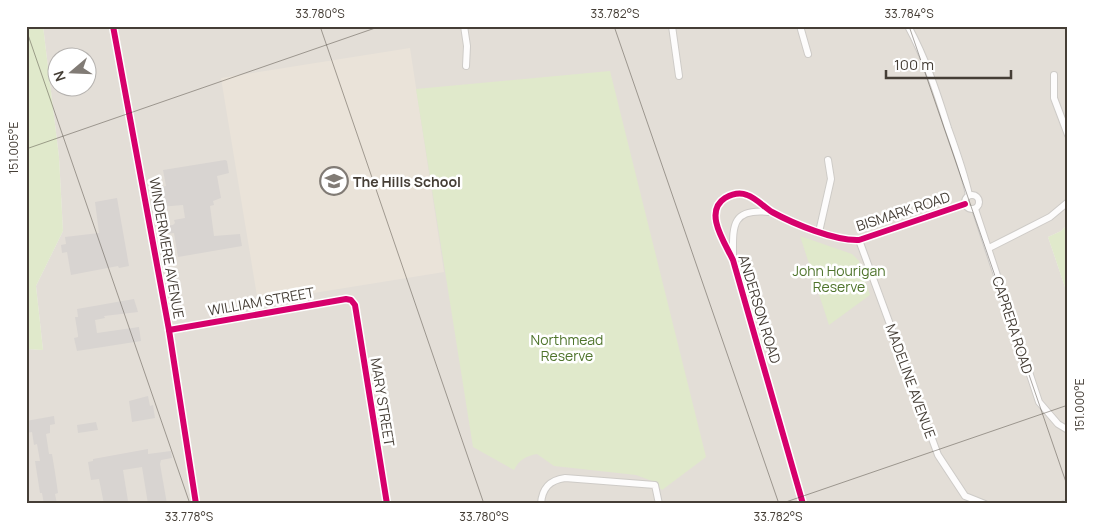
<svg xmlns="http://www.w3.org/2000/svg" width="1094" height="530" viewBox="0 0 1094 530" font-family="Manrope,sans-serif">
  <rect width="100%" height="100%" fill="#f0edea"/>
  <path fill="#e3ded7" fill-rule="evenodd" d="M43,26H1066L1065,64L1068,69V95L1066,99L1068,116V224L1061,231L1048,237L1068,296V504H26V349L43,350L36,286L63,231L59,157ZM58,58H88V88H58Z"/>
  <path fill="#eae3d9" d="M410,48L444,272L258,302L221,78Z"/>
  <g fill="#e0e9cb">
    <path d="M26,26H43L59,157L63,231L36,286L43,350L26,349Z"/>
    <path d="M610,71L706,457L662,490L652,481L636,475L554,466L537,454C526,456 519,460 514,470L473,447L416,89Z"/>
    <path d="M1068,224V296L1048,237L1061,231Z"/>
    <path d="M800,236L852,254L859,261L870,295L829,325Z"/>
  </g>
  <g fill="#d8d4d1">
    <path d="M225,160L227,161L229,173L217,176L221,198L213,201L214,205L210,206L214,236L240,234L242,246L178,257L174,233L164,234L162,226L173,225L175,223L174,220L185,218L183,205L159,207L156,189L166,186L163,170Z"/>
    <path d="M117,198L129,266L119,268L118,266L71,275L67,252L62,253L61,245L66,244L65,237L99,233L95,202Z"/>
    <path d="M134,299L138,312L104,316L105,318L95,320L97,333L139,327L141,341L77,351L74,338L78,337V335L75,317H78L77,309Z"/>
    <path d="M148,396L150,406L153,405L155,418L132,422L129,401Z"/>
    <path d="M54,416L55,424L50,425V433L46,434L49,454H52L55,472L58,493L55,494L57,504H44L42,493H40L35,461H40L37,444L34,445L32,432L26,433V421Z"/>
    <path d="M96,422L98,430L78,433L77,425Z"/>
    <path d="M148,449V454L171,451L172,458L161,460L160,464L167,504H148L142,467L123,470L128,501L121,502V504H104L99,479L91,480L88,462L93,461V459Z"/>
  </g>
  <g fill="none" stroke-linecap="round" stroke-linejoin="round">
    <defs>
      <g id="street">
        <path d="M113,26L169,330L196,504"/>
        <path d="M464,26L467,46L466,66"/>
        <path d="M672,26L679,76"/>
        <path d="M800,26L808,54"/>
        <path d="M908,26C926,59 937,93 948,128C956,150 964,172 969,195"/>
        <path d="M1054,75V98L1068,135"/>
        <circle cx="972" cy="202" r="7"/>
        <path d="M975,209L1039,402L1058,424L1068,430"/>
        <path d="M819,232L831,179L828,160"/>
        <path d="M859,240L938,455L965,496L985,504"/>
        <path d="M989,248L1050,217L1068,202"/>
        <path d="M733,259C733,227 730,208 769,212"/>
        <path d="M169,330L346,299L351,300L355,305L387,504"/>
        <path d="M541,504C542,488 550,480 565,478L655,485L659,504"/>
        <path d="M803,504L733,260C725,243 703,212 725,198C732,194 740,192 747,195C756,198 764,207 772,212C794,224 835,241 859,240L965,204"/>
        <path d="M1064,504L1068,503"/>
      </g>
    </defs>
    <use href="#street" stroke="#cecbc7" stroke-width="8"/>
    <use href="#street" stroke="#fdfcfc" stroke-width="6"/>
    <defs>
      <g id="cycleway">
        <path d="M113,26L169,330L196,504"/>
        <path d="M169,330L346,299L351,300L355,305L387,504"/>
        <path d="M803,504L733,260C725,243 703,212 725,198C732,194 740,192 747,195C756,198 764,207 772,212C794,224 835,241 859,240L965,204"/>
      </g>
    </defs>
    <use href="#cycleway" stroke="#fff" stroke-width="9"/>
    <use href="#cycleway" stroke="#d6006c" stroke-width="6"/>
  </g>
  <path fill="none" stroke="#453e36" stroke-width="1" stroke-opacity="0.45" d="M320,26L484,504M614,26L779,504M909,26L1068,488M26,29L190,504M26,149L381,26M780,504L1068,405"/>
  <defs>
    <symbol id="school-ring" viewBox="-11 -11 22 22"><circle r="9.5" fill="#fff" stroke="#817b75" stroke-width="1.5"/><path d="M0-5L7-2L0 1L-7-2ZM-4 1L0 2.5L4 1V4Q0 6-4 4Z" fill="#817b75"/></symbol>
  </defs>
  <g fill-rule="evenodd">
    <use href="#school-ring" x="318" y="165" width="32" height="32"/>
  </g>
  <g text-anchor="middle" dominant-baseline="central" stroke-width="5" stroke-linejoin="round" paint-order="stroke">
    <g font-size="14" font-weight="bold" fill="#453e36" stroke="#fff" text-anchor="start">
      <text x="353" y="181">The Hills School</text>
    </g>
    <g font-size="14" fill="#453e36" stroke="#fff">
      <text transform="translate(903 211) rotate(-18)">BISMARK ROAD</text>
      <text transform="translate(167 248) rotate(80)">WINDERMERE AVENUE</text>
      <text transform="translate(261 301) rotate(-10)">WILLIAM STREET</text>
      <text transform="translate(760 309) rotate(73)">ANDERSON ROAD</text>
      <text transform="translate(1013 325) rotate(72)">CAPRERA ROAD</text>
      <text transform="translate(911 381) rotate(70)">MADELINE AVENUE</text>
      <text transform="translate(383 402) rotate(81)">MARY STREET</text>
    </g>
    <g font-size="14" fill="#4f742c" stroke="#fff">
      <text x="839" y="270">John Hourigan<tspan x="839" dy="16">Reserve</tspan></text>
      <text x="567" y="339">Northmead<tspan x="567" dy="16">Reserve</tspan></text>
    </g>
  </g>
  <rect width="1094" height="530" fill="none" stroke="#ffffff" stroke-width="55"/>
  <g transform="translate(72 72) rotate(251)"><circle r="24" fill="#ffffff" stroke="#b5b2af"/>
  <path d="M0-4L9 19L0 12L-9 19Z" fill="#817b75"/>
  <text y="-8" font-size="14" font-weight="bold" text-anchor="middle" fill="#453e36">N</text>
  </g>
  <path d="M886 70v8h125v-8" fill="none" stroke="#453e36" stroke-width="2.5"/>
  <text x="894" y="70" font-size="15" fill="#453e36" stroke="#ffffff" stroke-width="4" paint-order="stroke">100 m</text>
  <rect x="28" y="28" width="1038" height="474" fill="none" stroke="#453e36" stroke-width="2"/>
  <g font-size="12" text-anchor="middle" fill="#453e36">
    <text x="320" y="18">33.780°S</text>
    <text x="615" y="18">33.782°S</text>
    <text x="909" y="18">33.784°S</text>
    <text transform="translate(14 148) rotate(-90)" y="4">151.005°E</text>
    <text transform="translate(1080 405) rotate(-90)" y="4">151.000°E</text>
    <text x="189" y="521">33.778°S</text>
    <text x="484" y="521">33.780°S</text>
    <text x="778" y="521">33.782°S</text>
  </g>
</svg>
